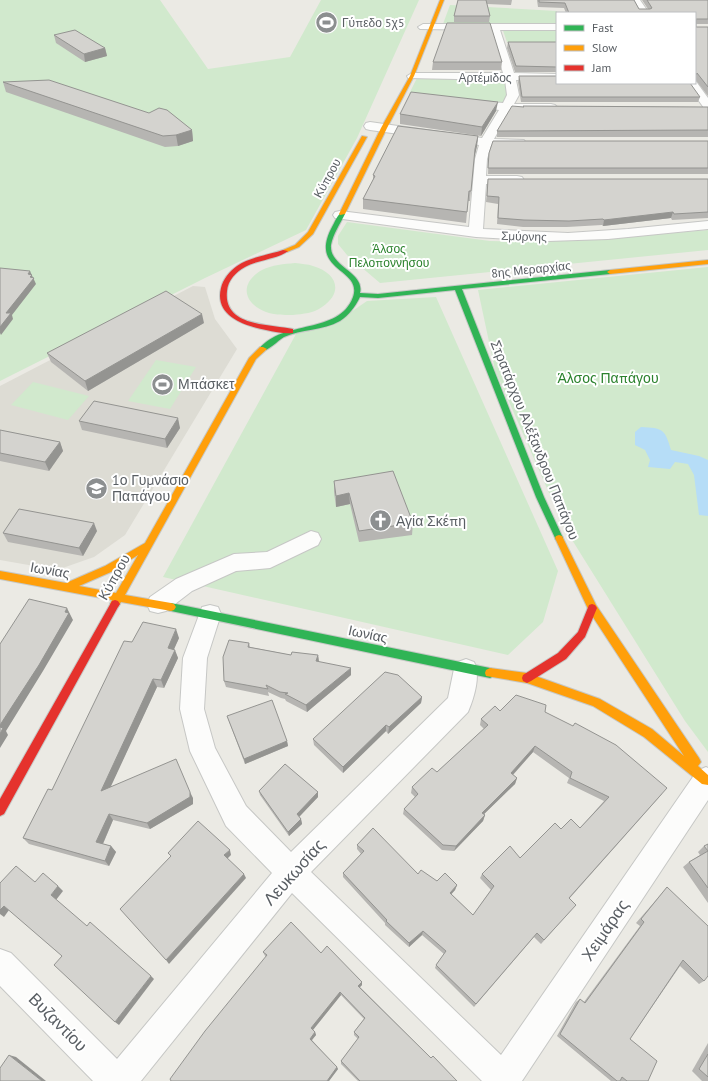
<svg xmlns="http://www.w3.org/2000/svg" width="708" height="1081" viewBox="0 0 708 1081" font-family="'PT Sans',sans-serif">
  <rect width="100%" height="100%" fill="#ebeae4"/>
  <path fill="#dddcd4" d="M193,286L205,287L215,319L237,349L125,535L94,557L57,570L0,560V386Z"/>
  <g fill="#d1e9cd">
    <path d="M0,0H160L208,69L290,57L321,0H419L357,138L306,230L205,278L0,381Z"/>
    <path d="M450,5L557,11V40L556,42H507L501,25L443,24Z"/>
    <path d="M417,78L503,81L510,93L505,105L409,94Z"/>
    <path d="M347,222L490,241L535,242L614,238L708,230V250L380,283L347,255L338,244V236Z"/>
    <path d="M295,263C301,264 308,264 313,266C337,273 344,292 322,307C314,313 303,314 293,315C284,315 274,315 266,312C242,303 240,282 262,270C272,265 284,264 295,263Z"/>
    <path d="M708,267V752L685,721L564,527L495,370L478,290Z"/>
    <path d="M436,297L558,571L543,622L508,655L163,577L296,334L335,323L367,301Z"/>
    <path d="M156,360L196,367L170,409L128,401Z"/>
    <path d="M33,382L89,396L68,420L11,405Z"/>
  </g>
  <path fill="#b6ddf7" d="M641,427C663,428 665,429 671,450L699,456L708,460V516L699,515L694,475L688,464L675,462L670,469L648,467L650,460L645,450L635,445V432Z"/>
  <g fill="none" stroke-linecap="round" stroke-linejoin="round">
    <defs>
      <g id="street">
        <path d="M630,0H640L649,13H639Z"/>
        <path d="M423,24H557V30H500L514,73L557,74V80H516L519,95L514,104H551L555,105L557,107L555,109L551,110H510L494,139L524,140L526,143L524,146L520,147L491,146L487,159L486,176H517L522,177L524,180L522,183L517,184H486L483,229L568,233L628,229L708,221V229L608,239L548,241L476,237L335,218L333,215L335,212L340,211L469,227L475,159L479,145L370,130L366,129L364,126L366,123L370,122L482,138L499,110L469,106L465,105L463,103L465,101L469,100L503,103L507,95L505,80L408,78L407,76L412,73H503L490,30L420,29L418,27Z"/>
        <path d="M695,80L708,98V109L704,108L686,83H695Z"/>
        <path d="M311,531L318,533L321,539L318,545L270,568L236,571L192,591L166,611L158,613L150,611L147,604L150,597L176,579L234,554L267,552Z"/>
        <path d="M210,605L218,607L221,614L207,658L204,709L215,748L246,806L291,852L448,698L454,669L458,662L466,659L474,662C481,675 474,698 468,712L311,872L501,1055L697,771L706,767L708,768V800L522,1081H482L292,893L141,1081H93L0,986V949L11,953L117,1059L272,873L226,826L190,751L180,709L183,658L202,607Z"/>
      </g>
      <g id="fast">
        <path d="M342,212L345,214C340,224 333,234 331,245C329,267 365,272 360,293L378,294L610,270L613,272L610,274L462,289L544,497L563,538L562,540H556L536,497L455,290L378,298L360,297C355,307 349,315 340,321C323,331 301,329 284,337C277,341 268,352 260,351L259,349C283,319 339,335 353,297C363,268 308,272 332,227C335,222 337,215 342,212Z"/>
        <path d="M171,603L490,668L494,670L495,673L494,676L490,678L466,673L171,611L168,610L166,607L168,604Z"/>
      </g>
      <g id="slow">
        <path d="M440,0H444L414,76L387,128L345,214L340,215L339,214L381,128L410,76Z"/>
        <path d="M362,136L367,137L313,234L299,247L287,252H283V250L295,245L308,232Z"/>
        <path d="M708,260V264L610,274L607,272L610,270Z"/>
        <path d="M260,347H263L267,349L256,359L125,595L171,603L174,604L176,607L174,610L171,611L121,602L118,607L115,608L112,607L110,604L112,600L0,579V571L66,583L105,566L145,543L249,358ZM138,555L116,593L79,586L111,572Z"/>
        <path d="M559,535L562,536L563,538L596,605L699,758L701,762L698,766L708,775V785L702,784L644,737L593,706L527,683L486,676L485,673L486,670L490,668L527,673L600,699L652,729L684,756L589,611L555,538L556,536Z"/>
      </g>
      <g id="jam">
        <path d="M283,250L288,251C278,259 257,260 245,267C236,272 228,280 227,291C223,327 270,324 293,329V333C285,334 275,332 266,330C245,326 214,316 221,288C223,279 230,271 237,266C250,257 268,255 283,250Z"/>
        <path d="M115,600L118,601L120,604L118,607L4,814L0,816V799L112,601Z"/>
        <path d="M592,604L595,605L597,608L585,637L566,659L531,681L527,683L523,681L522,678L523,675L558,653L578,632L589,605Z"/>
      </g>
    </defs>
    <use href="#street" stroke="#c6c7c5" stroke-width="2"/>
    <use href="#fast" stroke="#c6c8c6" stroke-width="2"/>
    <use href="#slow" stroke="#c6c8c6" stroke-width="2"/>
    <use href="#jam" stroke="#c6c8c6" stroke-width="2"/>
    <use href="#street" fill="#fcfcfb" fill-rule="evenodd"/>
    <use href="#fast" fill="#30b455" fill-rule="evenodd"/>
    <use href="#slow" fill="#ff9f0a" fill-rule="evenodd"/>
    <use href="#jam" fill="#e5322d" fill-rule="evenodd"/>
  </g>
  <g fill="#b6b5b2">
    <path d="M458,0H512L511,5L487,4L490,16L489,22H454V16Z"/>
    <path d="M537,0H634L639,9H648L642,0H708V24H696V27H708V96L695,79V13H566L564,8L538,7Z"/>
    <path d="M54,35L105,48L107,56L85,62L56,43Z"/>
    <path d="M508,42H557V72H515L507,48Z"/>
    <path d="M433,62H502L501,70H432Z"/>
    <path d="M519,76L700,97L698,102H521L518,82Z"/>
    <path d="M3,82L192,130L193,141L178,146L165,147L6,92Z"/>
    <path d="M523,106L708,107V137H497V131L523,107Z"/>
    <path d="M496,111L481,136L400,124V114Z"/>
    <path d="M478,136L477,146L474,157L470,201H468L466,223L363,209V199L373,180V175Z"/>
    <path d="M708,141V174H488L489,153Z"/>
    <path d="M488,179H708V218L672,220L671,218L603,226L602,225L567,227H523L497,224L498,204L486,202Z"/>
    <path d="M204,323L88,391L51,362L47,353Z"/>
    <path d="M79,421L180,428L167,448L82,430Z"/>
    <path d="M0,430L60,442L63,451L49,471L0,461Z"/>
    <path d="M334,481L413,523L412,535L359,542L350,504L336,507L334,492Z"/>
    <path d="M97,531L83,556L8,542L3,533Z"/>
    <path d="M179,638L174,649L178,658L164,688L157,687L110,787L193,798V804L150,829L113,820L103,844L111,846L116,852L109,866L29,844L23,838L52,790L132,642Z"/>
    <path d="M249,643L250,647L291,655H318L319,662L351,675L307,712L286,701L285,699L281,698L268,692L269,696L226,687L224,681Z"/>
    <path d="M422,697L421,703L388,734L386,731L343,773L314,745L313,739Z"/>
    <path d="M500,711L545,712L662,794L569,899L572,909L541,944L534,937L474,1007L435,968L436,965L444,954L422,935L409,947L385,925V923L343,877V873L361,854L357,849V845L418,874L437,881L457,885L455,890L451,894L473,915L491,890L480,878L482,874L520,858L561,829L580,828L604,801L567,783L569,778L533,752L513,775L517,778L515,784L484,814L485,815L483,821L454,851L442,850L403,814L404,809L415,797L411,793L412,787L437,772L484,729L480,725L481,719Z"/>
    <path d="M227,716L287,741L288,746L245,764Z"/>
    <path d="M259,791L318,792V797L299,817L301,819L302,824L289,836L260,795Z"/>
    <path d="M708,844V903L683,867L689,862L700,855L698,852L704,846Z"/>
    <path d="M667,887L704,981L699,984L680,966L630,1039L648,1081H621L620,1080V1081H611L557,1036L576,1002L580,999L584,1002L640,926L636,923L663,892Z"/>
    <path d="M263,952L321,953L362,982V985L360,987L431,1058L457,1081H358L341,1064V1061L358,1039L354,1035V1032L364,1019L341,995L313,1030L315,1032L316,1035L312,1040L338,1069L329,1081Z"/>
    <path d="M708,1043V1081H702L692,1071Z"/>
  </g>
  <g fill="#949491">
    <path d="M105,48L107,56L85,62L84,54Z"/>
    <path d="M498,102L496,111L481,136L482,127Z"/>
    <path d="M192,130L193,141L178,146L176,135Z"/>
    <path d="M478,136L477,146L474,159L475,149Z"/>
    <path d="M673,212L671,218L603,226L604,220Z"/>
    <path d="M30,271L36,284L12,315L13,319L1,335L0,333V327L6,313L28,274Z"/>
    <path d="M202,314L204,323L88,391L85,381Z"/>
    <path d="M178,418L180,428L167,448L165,439Z"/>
    <path d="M60,442L63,451L49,471L45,462Z"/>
    <path d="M349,493L350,504L336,507V496Z"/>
    <path d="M94,523L97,531L83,556L79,548Z"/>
    <path d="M67,608L73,620L43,671L6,731L8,735L0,748V725Z"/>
    <path d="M176,629L179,638L171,656L168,648Z"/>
    <path d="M175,650L178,658L164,688L161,680Z"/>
    <path d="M318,655L319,662L316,661Z"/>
    <path d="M351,668V675L307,712L306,705Z"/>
    <path d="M153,679L157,687L106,797L101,791Z"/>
    <path d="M422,697L421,703L388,734L389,727Z"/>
    <path d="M386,725V731L343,773V767Z"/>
    <path d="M287,741L288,746L245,764L244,759Z"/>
    <path d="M535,746L533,752L509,779L511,773Z"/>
    <path d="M517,778L515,784L480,818L482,813Z"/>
    <path d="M190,792L193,798V804L150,829L147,823Z"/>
    <path d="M318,792V797L298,818L297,814Z"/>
    <path d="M109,814L113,820L101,848L96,842Z"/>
    <path d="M485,815L483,821L454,851L456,846Z"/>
    <path d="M301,819L302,824L289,836L288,832Z"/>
    <path d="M111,846L116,852L109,866L105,861Z"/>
    <path d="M230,850L231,855L226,860L224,855Z"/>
    <path d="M244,874L246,878L169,964L166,960Z"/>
    <path d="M457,885L455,890L448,898L450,893Z"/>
    <path d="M58,886L63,891L56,900L51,895Z"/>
    <path d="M4,906L9,910L4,917L0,914V910Z"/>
    <path d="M423,931L422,935L409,947V943Z"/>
    <path d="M151,976L154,979L119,1025L115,1022Z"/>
    <path d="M362,982V985L358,989V986Z"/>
    <path d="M340,992L341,995L312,1031L311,1028Z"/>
    <path d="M315,1032L316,1035L311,1041L310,1039Z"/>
    <path d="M9,1055L16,1057L46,1081H42Z"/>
    <path d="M337,1067L338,1069L329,1081H327Z"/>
  </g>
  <g fill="#d4d3cf" stroke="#949491">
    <path d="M458,0H486L490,16H454Z"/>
    <path d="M539,0H634L639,9H650L652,8L647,0H708V19H696V27H708V87L697,73L695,76V13H569L565,3L539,2Z"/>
    <path d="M447,23H490L502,62H433Z"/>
    <path d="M75,30L105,48L84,54L54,35Z"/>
    <path d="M508,42H557V67L516,66Z"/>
    <path d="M519,76H557V83H690L700,97H522Z"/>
    <path d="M49,80L149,113L159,108L167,110L192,130L176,135L163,136L3,82Z"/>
    <path d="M411,92L498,102L482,127L400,114Z"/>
    <path d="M512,106L524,107L523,106L708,107V130L497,131Z"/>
    <path d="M398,126L478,136L475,149L471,191H469L467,212L363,199L375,176L373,175Z"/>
    <path d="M493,141H708V168H488L489,153Z"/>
    <path d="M488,179H708V212L674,214L673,212L604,220L603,219L569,221L524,220L498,218L499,197L487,196Z"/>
    <path d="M0,268L30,271L28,274L32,275L30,277L34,278L6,313H11L0,327Z"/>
    <path d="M166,291L202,314L85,381L47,353Z"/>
    <path d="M94,401L178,418L165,439L79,421Z"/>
    <path d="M0,430L60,442L45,462L0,453Z"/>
    <path d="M393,471L413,523L359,531L349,493L336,496L334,481Z"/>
    <path d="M19,509L94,523L79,548L3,533Z"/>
    <path d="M29,599L67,608L65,612L69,613L39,665L0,725V644Z"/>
    <path d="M143,622L176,629L168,648L175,650L161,680L153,679L101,791L176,759L190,792V797L147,823L109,814L96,842L111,846L105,861L23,838L48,789L52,790L124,641L132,642Z"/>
    <path d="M229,640L249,643L248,647L291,655L292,652L318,655L316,661L351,668L306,705L285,694L288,693L280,692L266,685L268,689L224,681L223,657Z"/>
    <path d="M385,672L398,675L422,697L389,727L386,725L343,767L313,739Z"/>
    <path d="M516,695L546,705L545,712L573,726L575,723L616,745L667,788L569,898L576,905L544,940L537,933L476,1004L436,965L446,951L423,931L409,943L386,921L387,920L343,873L364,851L357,845L373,828L418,874L421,870L437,881L445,873L457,885L450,893L473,915L494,886L482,874L510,846L520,858L555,823L561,829L571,819L580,828L609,797L570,778L572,772L535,746L511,773L517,778L482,813L485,815L456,846L443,845L404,809L418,794L412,787L432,768L437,772L488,725L481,719L495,706L500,711Z"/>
    <path d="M272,700L287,741L244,759L227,716Z"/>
    <path d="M0,727L3,728L0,734Z"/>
    <path d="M285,764L318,792L297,814L301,819L288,832L259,791Z"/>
    <path d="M198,821L230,850L224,855L244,874L166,960L120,909L171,856L168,853Z"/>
    <path d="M708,844V888L689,862L708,851L704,846Z"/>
    <path d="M16,866L35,882L43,873L58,886L51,895L87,926L90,922L151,976L115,1022L54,965L62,956L4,906L0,910V883Z"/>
    <path d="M667,887L708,926V976L704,981L683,960L630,1039L657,1061L648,1081H627L622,1077L620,1081H617L560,1034L580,999L585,1003L644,922L641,919Z"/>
    <path d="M291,922L321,953L327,946L362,982L358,986L431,1058L433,1056L457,1081H360L341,1061L359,1037L354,1032L365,1018L340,992L311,1028L315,1032L310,1039L337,1067L327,1081H171L170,1079L205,1031L267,955L263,952Z"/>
    <path d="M708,1054V1077L699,1069Z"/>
    <path d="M9,1055L42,1081H0V1068Z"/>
  </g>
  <defs>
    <symbol id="stadium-disc" viewBox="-11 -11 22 22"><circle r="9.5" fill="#8c8f90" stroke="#fff"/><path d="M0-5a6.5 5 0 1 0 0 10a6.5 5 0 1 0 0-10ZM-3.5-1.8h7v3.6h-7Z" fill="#fff"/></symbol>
    <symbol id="school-disc" viewBox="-11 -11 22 22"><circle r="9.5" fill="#8c8f90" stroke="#fff"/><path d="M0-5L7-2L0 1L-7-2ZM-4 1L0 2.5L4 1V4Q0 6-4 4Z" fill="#fff"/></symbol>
    <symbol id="church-disc" viewBox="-11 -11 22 22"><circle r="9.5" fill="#8c8f90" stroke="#fff"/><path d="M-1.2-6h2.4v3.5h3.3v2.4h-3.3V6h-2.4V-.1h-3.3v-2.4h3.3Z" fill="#fff"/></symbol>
  </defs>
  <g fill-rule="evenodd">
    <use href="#stadium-disc" x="314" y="10" width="25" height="25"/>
    <use href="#stadium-disc" x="150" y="372" width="25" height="25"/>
    <use href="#school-disc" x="84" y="476" width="25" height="25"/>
    <use href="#church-disc" x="368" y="508" width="25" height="25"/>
  </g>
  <g text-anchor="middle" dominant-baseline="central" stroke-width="4" stroke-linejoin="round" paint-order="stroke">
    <g font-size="12" fill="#595e63" stroke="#fff" text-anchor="start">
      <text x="342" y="22">Γύπεδο 5χ5</text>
    </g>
    <g font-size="12" fill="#595e63" stroke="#fff">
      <text x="485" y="77">Αρτέμιδος</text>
      <text transform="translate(327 178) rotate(-61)">Κύπρου</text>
      <text transform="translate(524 236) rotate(2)">Σμύρνης</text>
      <text transform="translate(531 269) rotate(-6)">8ης Μεραρχίας</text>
    </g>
    <g font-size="12" fill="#2b822d" stroke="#fff">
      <text x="389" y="248">Άλσος<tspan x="389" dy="14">Πελοποννήσου</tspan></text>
    </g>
    <g font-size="14" fill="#2b822d" stroke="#fff">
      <text x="608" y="378">Άλσος Παπάγου</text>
    </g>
    <g font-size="14" fill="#595e63" stroke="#fff" text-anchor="start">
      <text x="178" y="384">Μπάσκετ</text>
      <text x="112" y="480">1ο Γυμνάσιο<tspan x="112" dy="16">Παπάγου</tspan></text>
      <text x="396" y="521">Αγία Σκέπη</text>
    </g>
    <g font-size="14" fill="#595e63" stroke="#fff">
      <text transform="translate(535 440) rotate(68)">Στρατάρχου Αλέξανδρου Παπάγου</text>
      <text transform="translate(50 570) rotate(10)">Ιωνίας</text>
      <text transform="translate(114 577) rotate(-61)">Κύπρου</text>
      <text transform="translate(368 634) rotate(12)">Ιωνίας</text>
    </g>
    <g font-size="17" fill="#595e63" stroke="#fff">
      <text transform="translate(294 872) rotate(-48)">Λευκωσίας</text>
      <text transform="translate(605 930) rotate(-56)">Χειμάρας</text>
      <text transform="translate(58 1022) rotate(45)">Βυζαντίου</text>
    </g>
  </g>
  <rect x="556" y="12" width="140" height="72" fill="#ffffff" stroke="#bdbfc1"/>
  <rect x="564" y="25" width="20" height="6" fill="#30b455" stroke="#bdbfc1"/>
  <text x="592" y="32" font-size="12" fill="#595e63">Fast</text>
  <rect x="564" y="45" width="20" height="6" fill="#ff9f0a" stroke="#bdbfc1"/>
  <text x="592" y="52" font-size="12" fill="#595e63">Slow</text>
  <rect x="564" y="65" width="20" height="6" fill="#e5322d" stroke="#bdbfc1"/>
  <text x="592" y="72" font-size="12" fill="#595e63">Jam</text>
</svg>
